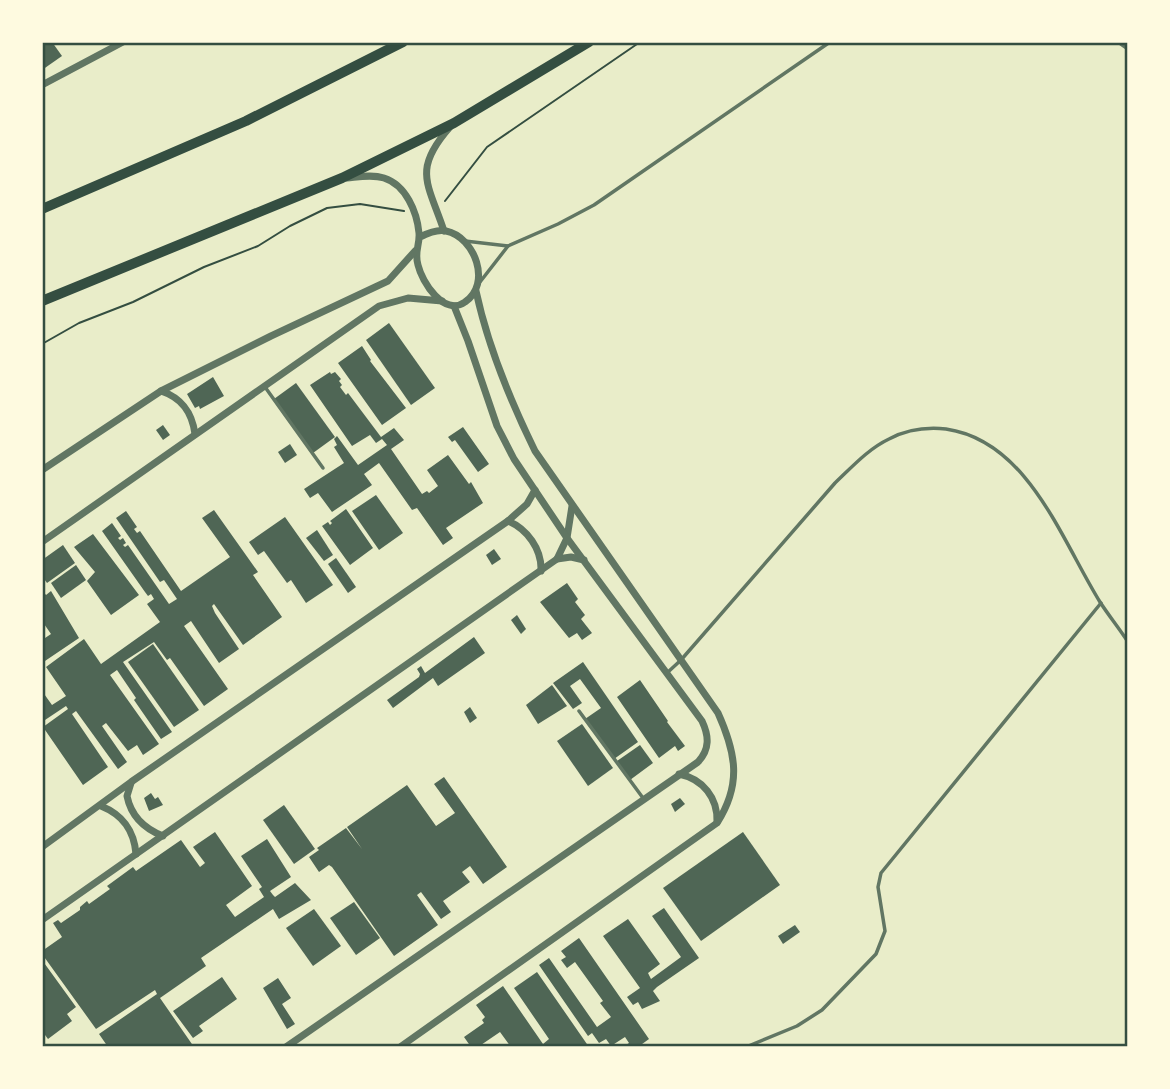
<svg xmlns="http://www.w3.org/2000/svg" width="1170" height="1089" viewBox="0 0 1170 1089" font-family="'Varela Round',sans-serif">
  <rect width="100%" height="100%" fill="#e9edc9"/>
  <g fill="#4f6655">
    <path d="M42,42H52L62,56L42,70Z"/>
    <path d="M389,323L435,388L411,405L366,340Z"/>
    <path d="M362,346L371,360L370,361L406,408L382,425L338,363Z"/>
    <path d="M330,372L331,374L335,372L341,379L339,381L342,385L340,387L346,395L348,393L381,437L394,428L404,440L391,449L422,494L427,491L429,493L438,486L427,470L448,455L469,484L471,482L483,503L446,528L453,538L443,545L417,508L412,510L379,463L364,474L372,485L332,512L318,493L310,498L304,489L344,463L334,447L337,445L334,439L337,436L358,465L387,445L382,439L376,443L370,435L352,446L310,385Z"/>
    <path d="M213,377L224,396L200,409L199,406L195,408L187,394Z"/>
    <path d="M296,383L335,437L313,453L274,399Z"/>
    <path d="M163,425L170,435L163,440L156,430Z"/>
    <path d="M463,427L489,464L478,472L455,440L452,442L448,437Z"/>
    <path d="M290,444L297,455L285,463L278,452Z"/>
    <path d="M376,495L403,533L379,550L352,511Z"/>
    <path d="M346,509L373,548L350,565L322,526L328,522L330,525L332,523L330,521Z"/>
    <path d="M214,510L258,572L253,575L282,617L243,645L214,604L212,606L215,613L239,649L219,663L191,621L184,626L228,689L204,706L170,658L167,660L154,642L123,662L172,732L161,739L134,700L136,698L117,670L110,675L159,744L143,755L137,745L128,751L106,723L102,726L127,762L118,769L76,711L72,714L108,767L83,785L43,727L68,709L66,706L42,722V691L52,705L66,696L46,667L84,639L101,664L160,622L147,604L154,599L151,594L148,596L145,592L102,531L112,523L121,536L118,538L120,540L123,538L126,543L123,545L125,547L128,545L169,604L177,599L164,580L160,582L116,518L126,511L137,527L134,529L137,533L140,531L181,591L230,557L202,518Z"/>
    <path d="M285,517L333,585L306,603L291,580L287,583L264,551L258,555L249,542Z"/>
    <path d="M317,530L333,555L324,561L306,538Z"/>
    <path d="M93,534L139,595L111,615L87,581L95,572L74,547Z"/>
    <path d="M63,545L75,563L47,583L42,576V560Z"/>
    <path d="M494,549L501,559L492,565L486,555Z"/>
    <path d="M336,558L356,587L348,593L328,564Z"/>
    <path d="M76,565L86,580L61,598L51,583Z"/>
    <path d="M567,583L578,599L575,602L585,615L581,619L592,633L582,640L577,633L569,638L540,602Z"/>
    <path d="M42,590L46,595L51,591L79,638L42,663V640L51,634L42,621Z"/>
    <path d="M517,615L526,629L521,634L511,620Z"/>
    <path d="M474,637L485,653L438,686L433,678L393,708L387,700L419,677L420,674L417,669L421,666L425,673Z"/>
    <path d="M153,644L199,710L174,727L128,662Z"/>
    <path d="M583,662L638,742L614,759L585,719L601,708L580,679L570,686L582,703L573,709L553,683Z"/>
    <path d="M640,680L668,721L667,722L685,746L678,751L675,746L659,758L617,697Z"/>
    <path d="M552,685L567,706L538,724L526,705Z"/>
    <path d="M470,707L477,718L470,723L464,712Z"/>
    <path d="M582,724L613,768L588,786L557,741Z"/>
    <path d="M640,745L653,763L630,780L617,761Z"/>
    <path d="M444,777L507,867L483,884L470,866L462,872L470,882L443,901L451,912L441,919L421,892L417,895L438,925L394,956L332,867L329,865L319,872L309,857L319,850L317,848L346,828L362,849L347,827L407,785L436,826L455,813L434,784Z"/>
    <path d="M151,793L155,799L158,797L163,805L149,811L144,798Z"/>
    <path d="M680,798L685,804L675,812L671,804Z"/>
    <path d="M284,805L315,849L294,864L263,820Z"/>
    <path d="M215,832L252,886L226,905L235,917L264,897L259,889L262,887L241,856L267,839L291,877L270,891L273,895L275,897L295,883L311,900L279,919L273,909L201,958L206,966L160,998L194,1047H108L99,1034L157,994L155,990L96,1029L42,954V951L62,937L53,923L58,920L61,923L80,910V907L87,901L89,904L110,889L107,886L133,867L136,871L181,840L200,867L205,863L193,847Z"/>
    <path d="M743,832L780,885L701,941L663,888Z"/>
    <path d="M354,902L380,938L356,955L330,918Z"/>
    <path d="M664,908L699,958L657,987L653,991L660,1001L642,1009L638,1002L633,1005L627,997L640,988L603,936L628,919L660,964L648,973L651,979L681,957L652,916Z"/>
    <path d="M314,909L341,946L313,966L286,928Z"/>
    <path d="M795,925L800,932L783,944L778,936Z"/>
    <path d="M579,938L649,1039L638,1047H623L629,1043L625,1037L611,1046L606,1039L599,1043L592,1033L588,1036L539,965L549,958L597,1027L611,1017L600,1003L603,1001L575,962L567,968L561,960L566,957L561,951Z"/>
    <path d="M42,960L76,1007L67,1014L72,1021L48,1039L42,1031Z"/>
    <path d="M537,972L589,1047H511L500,1032L478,1047H471L464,1037L484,1023L482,1020L485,1017L476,1005L503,986L543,1044L549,1039L514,988Z"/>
    <path d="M222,977L237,999L199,1026L203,1031L193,1038L173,1011Z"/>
    <path d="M278,978L291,998L282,1004L295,1024L287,1029L263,988Z"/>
  </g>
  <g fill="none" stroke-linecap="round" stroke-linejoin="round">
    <g stroke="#344e41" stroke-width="2">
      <path d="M445,201L487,147L640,42"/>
      <path d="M42,344L79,323L133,302L204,267L258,246L290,226L327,208L360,204L404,211"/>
    </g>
    <g stroke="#617663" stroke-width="3.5">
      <path d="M1118,42L1128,49"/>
      <path d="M465,241L508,246L480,282"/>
      <path d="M508,246L558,224L594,205L830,42"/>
      <path d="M265,387L323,468"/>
      <path d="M668,672L681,660L835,483C852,467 868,449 889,439C906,430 927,427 946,429C1028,441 1061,539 1100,602C1109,616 1119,628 1128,642"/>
      <path d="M579,711L643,798"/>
      <path d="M746,1047L797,1026L822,1010L876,954L885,931L878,887L881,873L1101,603"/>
    </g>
    <g stroke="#617663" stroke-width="7">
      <path d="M42,85L123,42"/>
      <path d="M347,178C358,177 372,174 384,178C406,185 417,212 419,233C420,245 414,252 418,265C422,282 444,317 465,302C492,284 475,237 446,231C437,229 428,233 420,237"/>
      <path d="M444,231C428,183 412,170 450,127"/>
      <path d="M161,391C182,398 192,412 195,434"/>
      <path d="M42,470L161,391L271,336L388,281L415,251"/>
      <path d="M508,521C527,529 542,549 541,571"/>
      <path d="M42,542L379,306L408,298L442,301"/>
      <path d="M557,559L571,557L584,560"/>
      <path d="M679,774C703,779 718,798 717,822"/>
      <path d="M131,783L127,796C131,816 145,829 163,836"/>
      <path d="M101,806C123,815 134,830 136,854"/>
      <path d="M42,847L131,782L508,521L527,504L535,490"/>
      <path d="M42,920L557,559L567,538L572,506"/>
      <path d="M286,1047L698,762C710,749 709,736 702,721L567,538L514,459L497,426L468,341L454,306"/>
      <path d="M400,1047L717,823C742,784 736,753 718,713L535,451C510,400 488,347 476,291"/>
    </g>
    <g stroke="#344e41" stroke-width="10">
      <path d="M42,209L246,121L403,42"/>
      <path d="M42,301L342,178L454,123L589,42"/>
    </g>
  </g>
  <rect width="1170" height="1089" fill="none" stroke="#fefae0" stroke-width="88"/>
  <rect x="44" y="44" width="1082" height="1001" fill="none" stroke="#344e41" stroke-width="2.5"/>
</svg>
